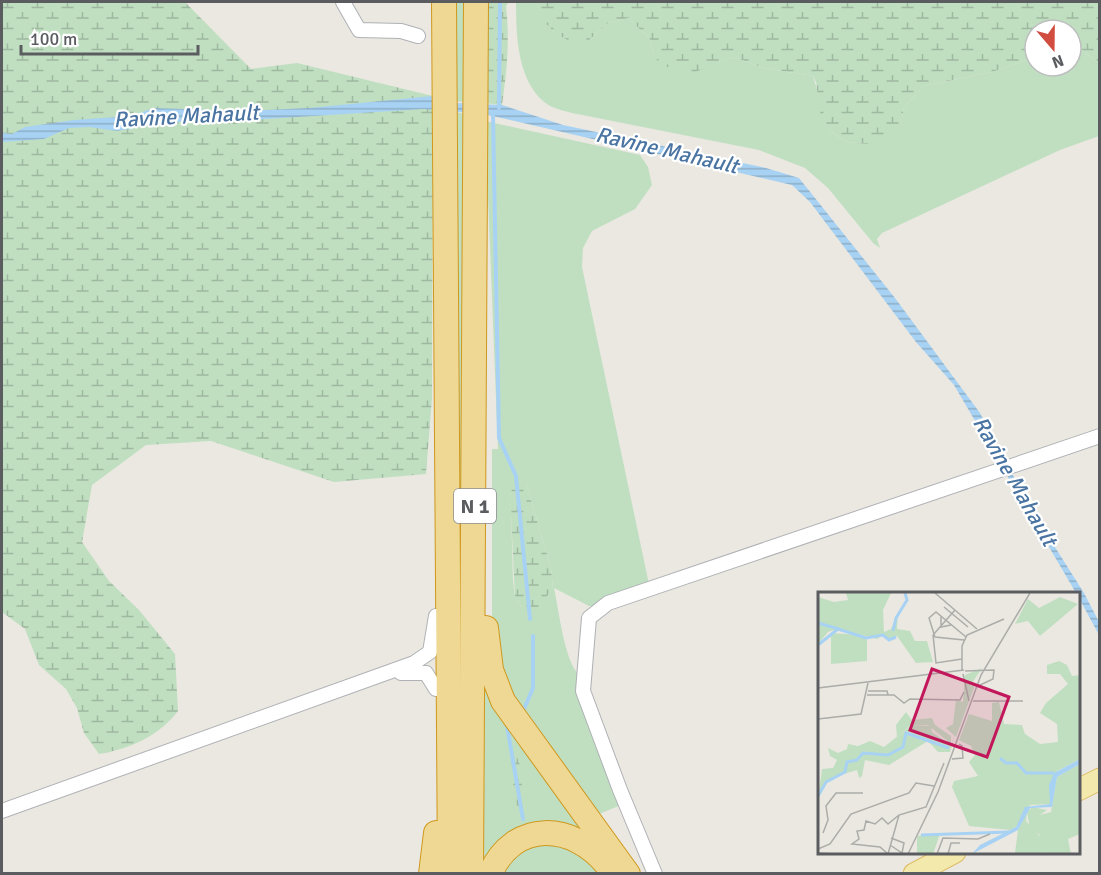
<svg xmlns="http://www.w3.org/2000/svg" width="1101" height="875" viewBox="0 0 1101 875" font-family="Signika,sans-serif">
  <defs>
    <pattern id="wetland-marsh" width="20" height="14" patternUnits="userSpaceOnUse" patternTransform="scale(1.5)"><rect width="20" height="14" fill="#c0dfc1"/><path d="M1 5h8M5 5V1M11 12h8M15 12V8" fill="none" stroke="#9fb8a0"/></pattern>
    <pattern id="water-rules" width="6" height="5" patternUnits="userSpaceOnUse" patternTransform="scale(1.5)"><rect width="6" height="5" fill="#a8d2f3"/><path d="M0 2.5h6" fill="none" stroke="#8caec8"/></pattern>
  </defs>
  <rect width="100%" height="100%" fill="#eae8e1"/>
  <g fill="#c0dfc1" fill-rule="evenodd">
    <path d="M452,2H465L468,102L450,101Z"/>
    <path d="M516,2H526L555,33L589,40L608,23L628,18L650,39L654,57L712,65L734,57L764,68L813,76L829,130L846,142L866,144L901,123L904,108L923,86L992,72L1035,57V66H1071V44C1081,46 1089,57 1099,62V136L1060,150L882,233L877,239L880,248L873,243L828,188L805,168L759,150L572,113C565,111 556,109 550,106C517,86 516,35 516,2Z"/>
    <path d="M452,111L465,114L466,512L454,511Z"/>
    <path d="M485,121L640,155L648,167L652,185L635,209L592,231L583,248L582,267L650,589L603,606H589L554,588C559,610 564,660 579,675L621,805L592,817L515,709L492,637V449H498ZM510,473L526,483L551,568L553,588L522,607L515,597L513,580Z"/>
    <path d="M483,679L590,835L569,827L481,865Z"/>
    <path d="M557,838L607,874H496L503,857Z"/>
  </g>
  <g fill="url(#wetland-marsh)">
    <path d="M2,2H185L251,69L297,63L433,96L432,398L426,474L334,482L211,441L146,445L92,485L82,542L109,581L139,610L175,654L178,711C159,736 130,749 99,754L84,733L77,708L66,689L39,665L25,629L2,612Z"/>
    <path d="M488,2H509L506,6C510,41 507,71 502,105L484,103Z"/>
    <path d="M525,2H1099V62C1089,57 1081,46 1071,44V30H1035V57L992,72L923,86L904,108L901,123L889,138L866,144L846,142L829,130L821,118L816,82L813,76L764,68L734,57L695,72L675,70L662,65L654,57L650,39L628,18L608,23L589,40L573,43L555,33Z"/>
    <path d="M519,472L526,483L551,568L553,588L539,607H522L515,597L509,473Z"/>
    <path d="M511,741L521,768L523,805L519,807L516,804L508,744Z"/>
  </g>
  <path fill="url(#water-rules)" d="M433,96L457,103L502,105L563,125L766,168L799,178L895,298L980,413L1029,506L1084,593L1099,622V635L1079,598L1078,593H1076L954,385L916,342L810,202L792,185L484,114L424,109L219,122H168L117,131L89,127L69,128L44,139L2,142V133L12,134L25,127L74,120L131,116L154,108L242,111L309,108Z"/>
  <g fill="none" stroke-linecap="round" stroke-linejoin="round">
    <g stroke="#a8d2f3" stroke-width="4">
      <path d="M499,108L500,2"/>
      <path d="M493,116L499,438L516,476L530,619"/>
      <path d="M524,709L533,688V636"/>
      <path d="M507,726L523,819"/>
    </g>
    <defs>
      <g id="street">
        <path d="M343,2L359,30L401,31L418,36"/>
        <path d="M401,673H426L436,689"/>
        <path d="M2,811L414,663L430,652L436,616"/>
        <path d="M655,874L620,790L583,691L589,618L608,603L1100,436"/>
      </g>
      <g id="primary">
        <path d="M1078,790L1100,779"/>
        <path d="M914,874L955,852"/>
      </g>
      <g id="highway">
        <path d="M444,2L450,874"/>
        <path d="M486,628L491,670L503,701L628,874"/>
        <path d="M431,874L436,833"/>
        <path d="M471,874L476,2"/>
        <path d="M490,874C514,819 573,823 607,865"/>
      </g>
    </defs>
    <use href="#street" stroke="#afb1b5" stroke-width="16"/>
    <use href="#primary" stroke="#debd67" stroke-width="23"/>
    <use href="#highway" stroke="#cf981d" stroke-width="26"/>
    <use href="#street" stroke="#fff" stroke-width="14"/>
    <use href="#primary" stroke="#f4e9ad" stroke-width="21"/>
    <use href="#highway" stroke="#eed894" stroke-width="24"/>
  </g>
  <g text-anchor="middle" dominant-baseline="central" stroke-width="4.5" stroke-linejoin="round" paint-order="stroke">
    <rect fill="#fff" stroke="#8c8d90" stroke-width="1.5" x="454" y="489" width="42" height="34" rx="4.5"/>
    <g font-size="20" font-weight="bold" fill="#5a5c60">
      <text x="475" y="506">N 1</text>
    </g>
    <g font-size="22" font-style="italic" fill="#4a74a2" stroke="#fff">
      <text transform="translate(186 116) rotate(-3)">Ravine Mahault</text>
      <text transform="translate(667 150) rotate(13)">Ravine Mahault</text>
      <text transform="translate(1015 481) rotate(60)">Ravine Mahault</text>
    </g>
  </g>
  <g transform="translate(818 592)">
    <rect width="262" height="262" fill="#eae8e1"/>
    <path d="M28,1H73L65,18L66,40L73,37L80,21L79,37L92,39L97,49H109L115,70L98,71L79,44L71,48L65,43L59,47L44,43L49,48V69L13,72V41L42,43L19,37L10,40L0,52V5L16,10L30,8ZM242,5L260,12L222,44L210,29L197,32L210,7L221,16ZM164,76L152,94L157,93L138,145L128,136L135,132L138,108L145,110L147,83ZM88,120L94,128L114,126L117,133L133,144V152L110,133H93L79,145L78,133ZM209,220L208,229L224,247L227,262H189L197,261L200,238ZM122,242L115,262H99V244Z" fill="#c0dfc1"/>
    <path d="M32,16L53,22L62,18L63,35L51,32V26Z" fill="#c0dfc1"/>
    <path d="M241,69L249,73L254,84L262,83V167L239,179L232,212L212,213L198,235L192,238L151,234L134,195L136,189L160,184L151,170L157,163L153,154L141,148L151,122L174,129V111L181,110L186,132L204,133L207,142L222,152L240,150L239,132L222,121L228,111L250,92L242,82H229V73ZM94,133L113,134L114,140L133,153L136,145L132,160H120L110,149L71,173L47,168L44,184L41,186L39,178L19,184L9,191L0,207L4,177L15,176L19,168L12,164L10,156L20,161L29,157L30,152L40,154L52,149L66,155ZM262,172V242L250,247L253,262H227L221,242L208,237L211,232L209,220L214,215L229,218L222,223L233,220L239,185Z" fill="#c0dfc1"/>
    <path d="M262,167V172L239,185L234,215L212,216L200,238L154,262L162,253L198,235L207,215L232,212L231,193L236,181Z" fill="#a8d2f3"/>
    <path fill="none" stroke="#a8d2f3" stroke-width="3" d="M0,31L21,37M75,39L78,26L89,8L87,1M0,53L20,37L48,46L65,43L71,48L78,45M182,166L188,171H199L208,181H236M0,204L8,190L27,180L29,170L39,168L45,161L70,163L85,155L88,141L131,156M103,243L191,240"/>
    <path fill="none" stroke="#acaca9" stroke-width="1.5" d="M117,1L159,37M126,15L150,35M123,25V35L133,33M115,43L118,71L144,67M115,43L137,18M146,48L117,45L111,26L118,20L148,45M144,78V54L149,43L186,27M147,79L176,78L175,87L160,94M145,82L151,109M0,96L146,78M50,99H69L70,103M49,103H76L86,111L92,107L142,108L146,100M155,109H205M0,127L43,122L50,91M134,167L145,166L144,154L141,152M5,241L10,228L8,214L18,201H45M72,253L84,261L86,251L73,246M0,257L12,252L33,222L91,201L98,191L116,194M0,261L18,262M70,262L62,255L34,252L41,247L39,239L46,238L48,229L57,232L64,226L70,232L81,223M70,262L81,223L108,215L126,171M90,262L120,200L163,83L212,1M119,262L125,246L160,247L172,242M130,262L133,251H142"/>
    <path fill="#c2185b" fill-opacity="0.15" stroke="#c2185b" stroke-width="3" d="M114,77L191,105L169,165L92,138Z"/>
    <rect width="262" height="262" fill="none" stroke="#5a5c60" stroke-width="3"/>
  </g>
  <rect width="1101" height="875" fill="none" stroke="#5a5c60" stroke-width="6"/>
  <g transform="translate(1053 48) rotate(160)"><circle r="28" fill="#ffffff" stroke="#bdbebf" stroke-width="1.5"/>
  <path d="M0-4.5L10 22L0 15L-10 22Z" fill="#d14d40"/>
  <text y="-9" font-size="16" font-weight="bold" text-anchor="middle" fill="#5a5c60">N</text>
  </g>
  <path d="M21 45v9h177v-9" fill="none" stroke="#5a5c60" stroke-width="3"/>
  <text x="30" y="45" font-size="18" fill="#5a5c60" stroke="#ffffff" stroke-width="4.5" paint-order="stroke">100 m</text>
</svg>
